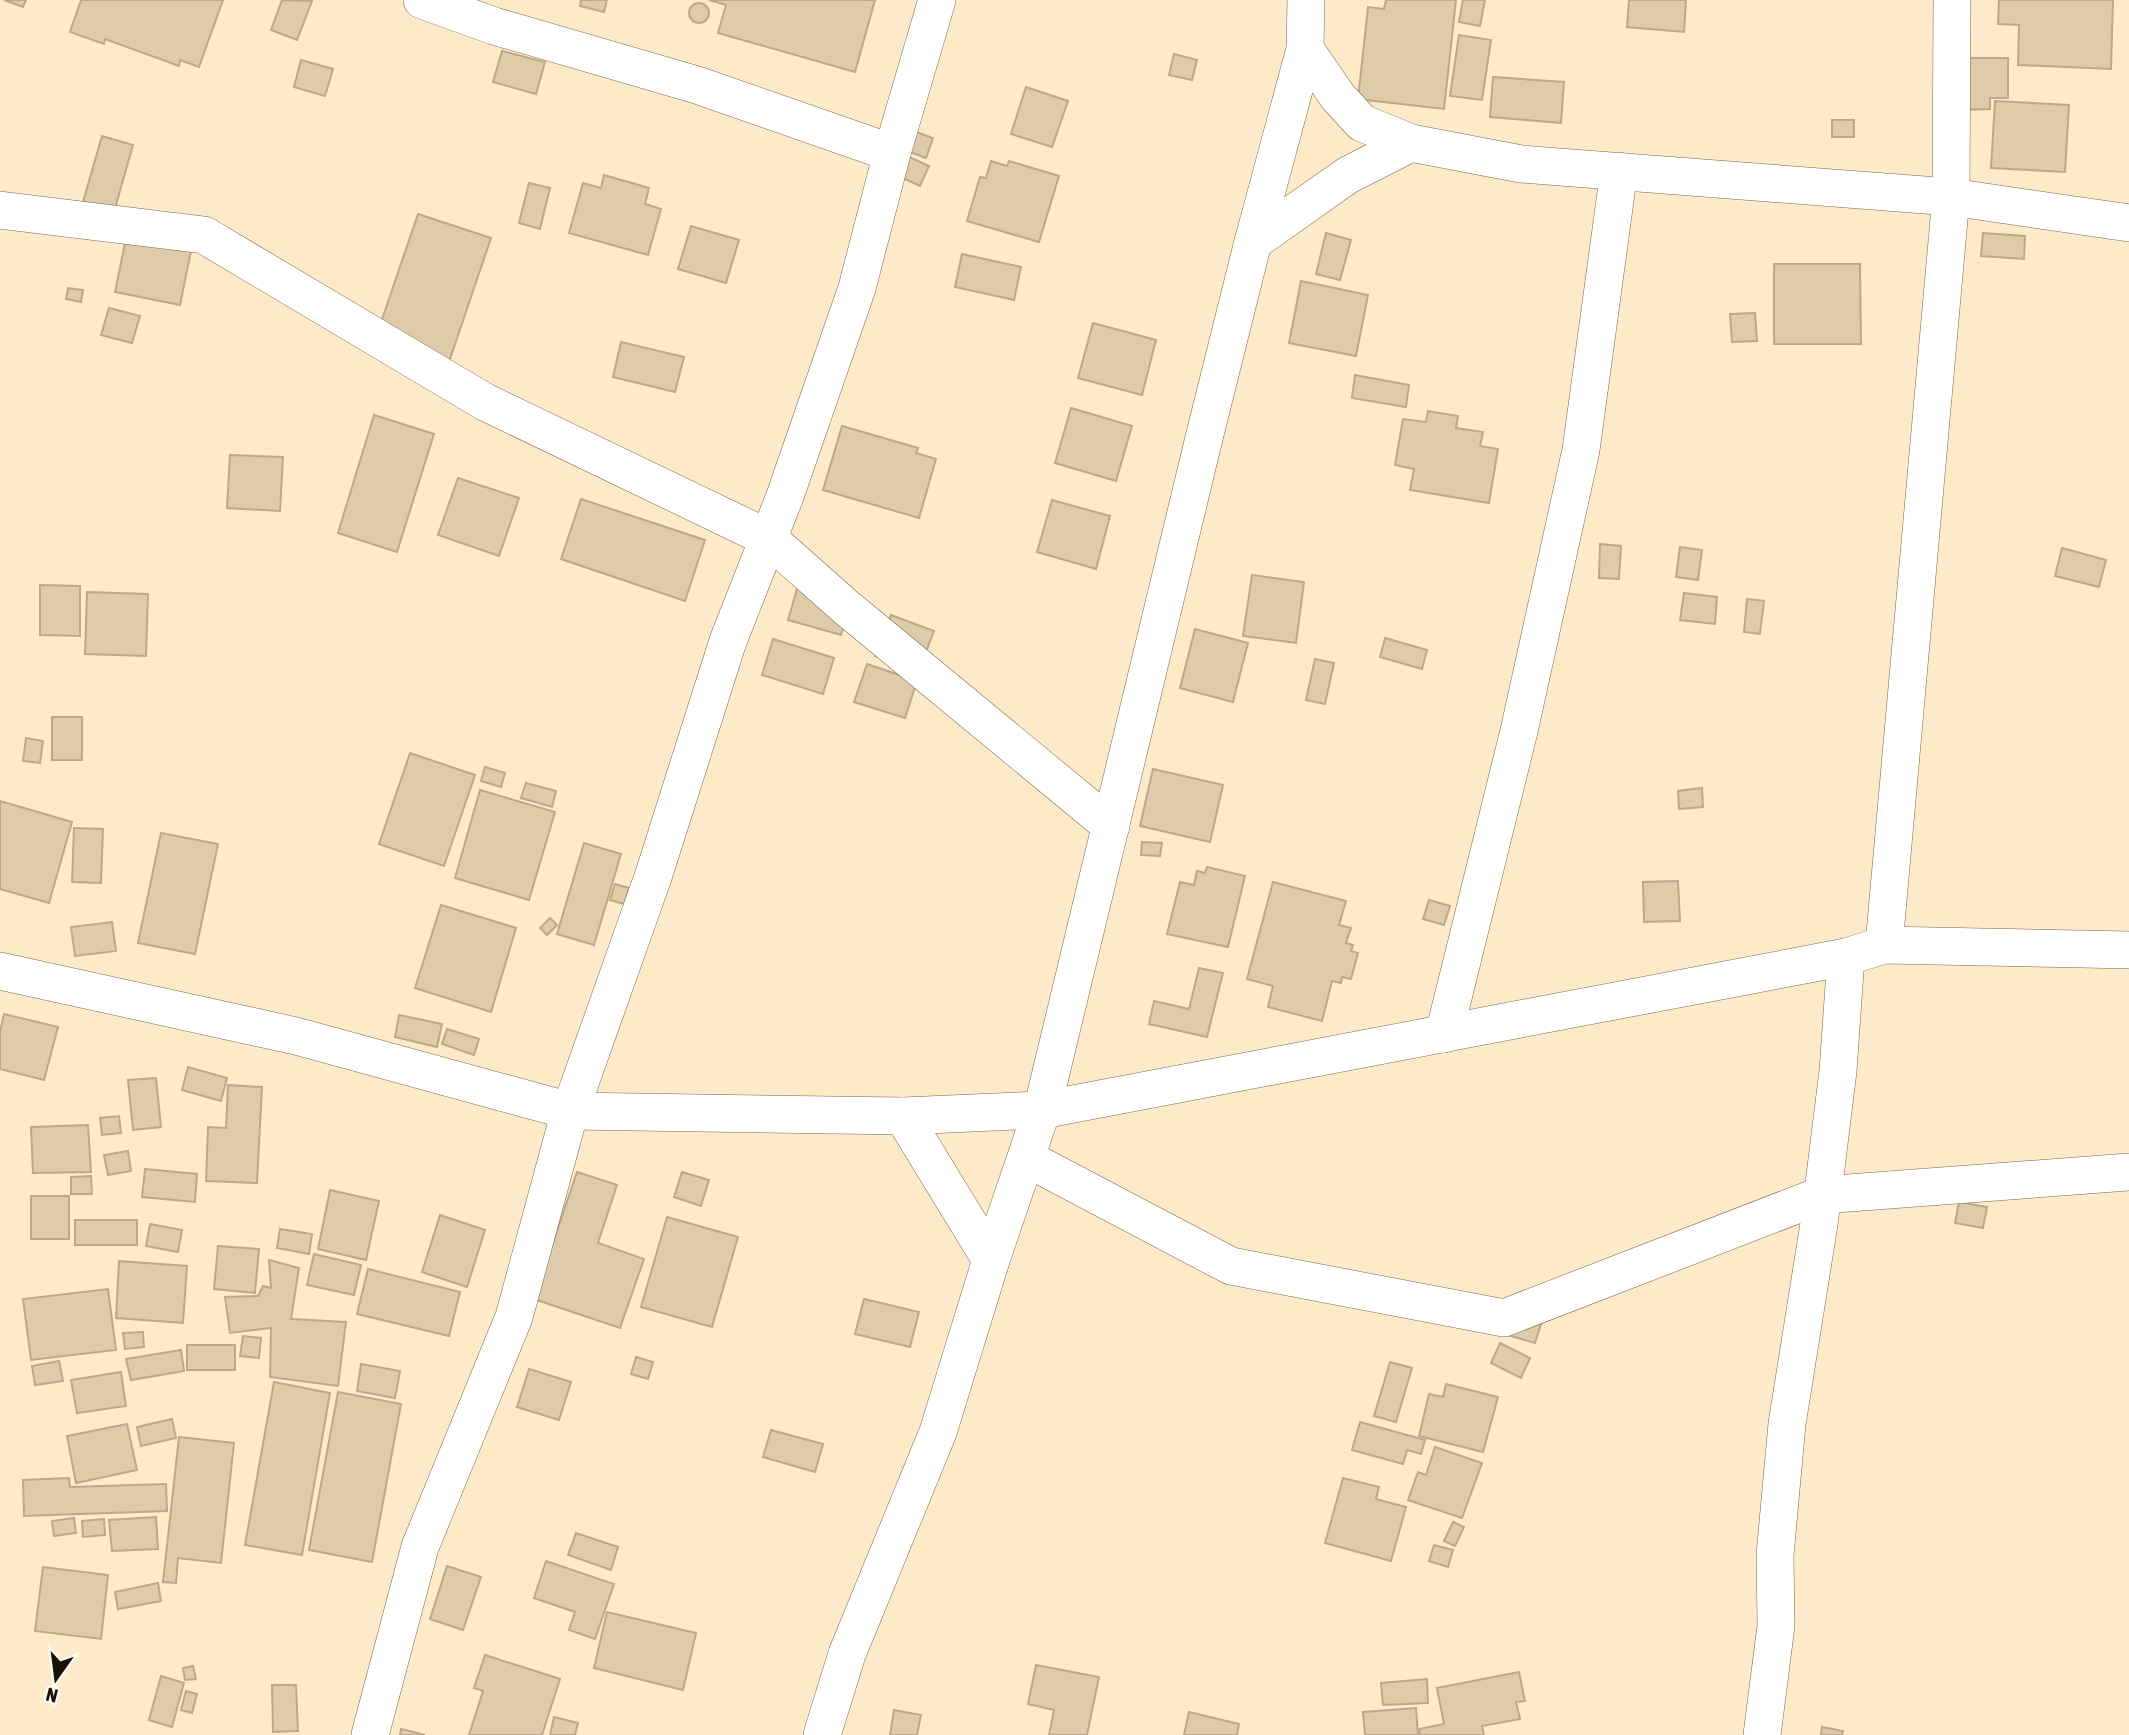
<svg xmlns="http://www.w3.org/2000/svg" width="2129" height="1735" viewBox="0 0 2129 1735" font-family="'Asap Condensed',sans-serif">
  <rect width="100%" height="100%" fill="#fdeac8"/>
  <g fill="#ddcbaa" stroke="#bba989" stroke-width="2">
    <path d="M4,0H26L23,7Z"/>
    <path d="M81,0H223L199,67L180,60L179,66L105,39L104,44L70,32Z"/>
    <path d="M282,0L312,1L297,40L271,30Z"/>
    <path d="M581,0H607L604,12L580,6Z"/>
    <path d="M709,0H875L855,72L718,33L726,5Z"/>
    <path d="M1386,0H1456L1444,109L1358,99L1368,7L1384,9Z"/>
    <path d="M1463,0H1485L1480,26L1459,22Z"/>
    <path d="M1629,0H1686L1684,32L1627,27Z"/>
    <path d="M1999,0H2113L2111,69L2018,65L2019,25L1998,24Z"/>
    <circle cx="699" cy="13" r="10"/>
    <path d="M1459,35L1491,40L1482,100L1450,96Z"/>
    <path d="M502,51L545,62L536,94L493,82Z"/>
    <path d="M1174,54L1197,60L1192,80L1169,75Z"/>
    <path d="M1962,58H2008V98H1990V109L1962,110Z"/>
    <path d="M301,60L333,69L325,96L294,87Z"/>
    <path d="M1493,77L1564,82L1561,123L1490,117Z"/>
    <path d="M1026,87L1068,101L1052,147L1011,134Z"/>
    <path d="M1995,101L2069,105L2065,172L1991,168Z"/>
    <rect x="1832" y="120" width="22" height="17"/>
    <path d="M911,130L933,138L926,158L904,150Z"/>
    <path d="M102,136L133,145L114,212L83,202Z"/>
    <path d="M907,156L929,166L920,186L898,176Z"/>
    <path d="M991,161L1007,166L1009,161L1059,176L1039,242L967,221L980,177L986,178Z"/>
    <path d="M604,175L649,188L645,204L661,209L648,255L569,233L583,183L601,188Z"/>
    <path d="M529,183L550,188L540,229L519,223Z"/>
    <path d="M418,214L491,238L449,362L376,337Z"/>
    <path d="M691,226L739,240L726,283L678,269Z"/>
    <path d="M1326,233L1351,240L1340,280L1316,274Z"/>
    <path d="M1983,233L2025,236L2024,259L1981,256Z"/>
    <path d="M126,238L191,251L180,305L115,292Z"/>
    <path d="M962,254L1021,267L1014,300L955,287Z"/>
    <path d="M1774,264H1860L1861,344H1774Z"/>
    <path d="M1301,281L1368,295L1356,356L1289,343Z"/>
    <path d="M68,288L83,290L81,302L66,299Z"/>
    <path d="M109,308L140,316L132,343L101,335Z"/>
    <path d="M1755,313L1757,341L1732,342L1730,314Z"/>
    <path d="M1093,323L1156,340L1142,395L1078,378Z"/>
    <path d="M621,342L684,357L675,392L613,377Z"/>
    <path d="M1355,375L1409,385L1406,407L1352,398Z"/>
    <path d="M1071,408L1132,426L1116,481L1055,463Z"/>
    <path d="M1428,411L1458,416L1456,428L1483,432L1480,446L1498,449L1489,503L1410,490L1414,469L1395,465L1403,419L1426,422Z"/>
    <path d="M374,415L434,434L397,552L338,533Z"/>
    <path d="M842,426L918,448L916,453L936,459L919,518L823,490Z"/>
    <path d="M230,455L283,457L280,511L227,508Z"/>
    <path d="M458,478L519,498L499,556L438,535Z"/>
    <path d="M581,499L705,540L685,601L561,559Z"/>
    <path d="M1052,500L1110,516L1096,569L1037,552Z"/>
    <path d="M1600,544L1621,546L1619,579L1599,578Z"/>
    <path d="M1680,547L1702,550L1698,580L1676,577Z"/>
    <path d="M2062,548L2106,560L2099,587L2055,576Z"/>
    <path d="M1252,575L1304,582L1296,643L1243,636Z"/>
    <path d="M799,582L852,597L841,635L788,620Z"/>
    <path d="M40,585L80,586V636L40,635Z"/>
    <path d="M87,592L148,594L146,656L85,654Z"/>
    <path d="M1684,593L1717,597L1715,624L1680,620Z"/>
    <path d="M1747,599L1764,601L1760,634L1744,632Z"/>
    <path d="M891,615L934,631L918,672L875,656Z"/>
    <path d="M1195,629L1248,643L1233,702L1180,688Z"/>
    <path d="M1385,638L1427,650L1422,669L1380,657Z"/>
    <path d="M773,639L834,658L823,694L762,675Z"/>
    <path d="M1315,659L1334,663L1325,704L1306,700Z"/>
    <path d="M867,664L917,681L905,718L854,702Z"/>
    <rect x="52" y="717" width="30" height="43"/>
    <path d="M26,738L43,741L40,763L23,761Z"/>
    <path d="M410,753L475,775L444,866L379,844Z"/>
    <path d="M485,767L505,773L501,787L481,781Z"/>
    <path d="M1153,769L1223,785L1210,842L1140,826Z"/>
    <path d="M526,783L556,791L552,807L521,798Z"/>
    <path d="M1702,788L1703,807L1679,809L1678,791Z"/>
    <path d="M480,790L555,812L529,900L455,878Z"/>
    <path d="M0,801L72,822L49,903L0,889Z"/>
    <path d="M74,828L103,829L101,883L72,882Z"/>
    <path d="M161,833L218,844L195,954L138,943Z"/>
    <path d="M1142,842L1162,843L1160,856L1141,855Z"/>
    <path d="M584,843L621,854L594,945L557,934Z"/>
    <path d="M1207,867L1245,876L1228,947L1167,934L1180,882L1194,885L1197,871L1205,873Z"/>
    <path d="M1678,881L1680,921L1644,922L1643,882Z"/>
    <path d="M1273,882L1346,901L1339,925L1351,928L1346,943L1353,945L1351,951L1358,953L1351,979L1342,977L1341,983L1332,981L1322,1021L1268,1007L1273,986L1247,979Z"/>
    <path d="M615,884L629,888L624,904L610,900Z"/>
    <path d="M1429,900L1450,906L1444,925L1423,919Z"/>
    <path d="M441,905L516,928L491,1012L415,988Z"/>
    <path d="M550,918L557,925L547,935L540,928Z"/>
    <path d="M112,922L116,951L75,956L71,927Z"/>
    <path d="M1199,968L1223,973L1207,1037L1149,1024L1154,1001L1189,1009Z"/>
    <path d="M4,1014L58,1027L44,1080L0,1069V1032Z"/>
    <path d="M399,1015L442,1024L437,1047L395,1037Z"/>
    <path d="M447,1029L479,1039L474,1055L442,1044Z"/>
    <path d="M188,1067L227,1078L221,1101L182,1090Z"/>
    <path d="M156,1078L161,1127L133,1130L128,1080Z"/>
    <path d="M228,1085L262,1087L257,1183L206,1181L208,1127L226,1128Z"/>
    <path d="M119,1116L121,1133L102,1135L100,1118Z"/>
    <path d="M88,1125L91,1172L33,1173L31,1127Z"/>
    <path d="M128,1151L131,1171L108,1175L104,1155Z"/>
    <path d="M145,1169L197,1174L195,1202L142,1197Z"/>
    <path d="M577,1172L617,1185L598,1243L644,1259L620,1328L534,1299Z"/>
    <path d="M682,1172L709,1180L701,1206L674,1197Z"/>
    <path d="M91,1176L92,1194H71V1177Z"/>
    <path d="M330,1190L379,1201L366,1260L318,1249Z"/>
    <rect x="31" y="1196" width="38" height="43"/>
    <path d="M1959,1202L1987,1207L1983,1228L1955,1223Z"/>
    <path d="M440,1215L485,1230L467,1287L422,1272Z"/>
    <path d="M667,1217L738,1237L712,1327L641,1307Z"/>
    <rect x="75" y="1220" width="62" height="25"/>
    <path d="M150,1224L182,1230L178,1252L146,1246Z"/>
    <path d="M280,1229L312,1234L309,1254L277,1248Z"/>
    <path d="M218,1246L259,1249L255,1293L214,1289Z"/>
    <path d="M314,1254L361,1265L354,1295L307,1285Z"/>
    <path d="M269,1260L299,1268L291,1319L346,1322L338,1386L270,1377L271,1328L230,1333L225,1297L258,1296L263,1286L271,1288Z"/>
    <path d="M119,1261L187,1266L183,1323L116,1318Z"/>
    <path d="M368,1269L460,1292L449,1336L357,1314Z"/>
    <path d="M108,1289L116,1350L31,1360L23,1299Z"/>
    <path d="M864,1299L919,1312L910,1347L855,1334Z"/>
    <path d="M1542,1321L1535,1343L1497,1332Z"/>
    <path d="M143,1332L144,1347L125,1349L123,1333Z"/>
    <path d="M243,1336L261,1338L259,1358L240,1356Z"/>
    <path d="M1500,1343L1530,1358L1521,1378L1491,1363Z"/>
    <rect x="187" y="1345" width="48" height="25"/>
    <path d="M181,1350L184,1371L131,1380L126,1359Z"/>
    <path d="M636,1357L653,1362L648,1379L631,1374Z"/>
    <path d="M59,1361L63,1381L35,1385L32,1366Z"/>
    <path d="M1390,1362L1412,1368L1396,1422L1374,1416Z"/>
    <path d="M361,1364L400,1371L395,1398L357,1391Z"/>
    <path d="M529,1369L571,1382L559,1420L517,1407Z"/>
    <path d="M121,1372L126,1406L77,1413L71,1380Z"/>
    <path d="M274,1382L330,1393L302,1555L245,1545Z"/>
    <path d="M1446,1384L1498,1397L1483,1452L1419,1436L1429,1394L1443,1397Z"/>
    <path d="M338,1392L401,1404L372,1562L309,1550Z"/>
    <path d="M172,1419L176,1438L141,1446L137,1427Z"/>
    <path d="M1360,1422L1425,1440L1421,1454L1407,1450L1403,1464L1352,1450Z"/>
    <path d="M127,1424L137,1470L76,1483L67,1436Z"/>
    <path d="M771,1430L823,1444L815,1472L763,1457Z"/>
    <path d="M179,1437L234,1443L221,1563L178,1558L176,1583L163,1582Z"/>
    <path d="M1435,1447L1482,1463L1462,1518L1408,1500L1418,1472L1426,1475Z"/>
    <path d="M69,1478L70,1487L166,1484L167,1511L24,1516L23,1480Z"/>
    <path d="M1343,1478L1379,1487L1376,1499L1406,1507L1391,1561L1325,1543Z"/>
    <path d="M156,1517L158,1549L112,1551L109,1520Z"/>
    <path d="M74,1518L76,1533L54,1536L52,1521Z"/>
    <path d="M104,1519L105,1535L83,1537L82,1521Z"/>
    <path d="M1453,1522L1464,1527L1455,1546L1444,1541Z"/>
    <path d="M576,1533L618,1547L611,1570L568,1555Z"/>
    <path d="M1434,1545L1453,1550L1448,1567L1429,1561Z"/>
    <path d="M546,1561L614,1584L595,1639L569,1630L575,1612L534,1598Z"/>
    <path d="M447,1566L481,1577L463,1630L430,1619Z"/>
    <path d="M43,1567L108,1575L101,1639L35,1631Z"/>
    <path d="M158,1583L161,1601L118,1609L115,1592Z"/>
    <path d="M607,1612L696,1633L683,1690L594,1668Z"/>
    <path d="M485,1655L560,1679L542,1735H469L483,1691L474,1688Z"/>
    <path d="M1036,1665L1099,1677L1087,1735H1049L1054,1710L1028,1704Z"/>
    <path d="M193,1666L196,1679L185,1680L183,1668Z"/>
    <path d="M1519,1672L1525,1701L1516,1702L1520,1719L1482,1726L1484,1735H1420L1419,1729L1444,1724L1437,1688Z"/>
    <path d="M161,1676L184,1683L172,1727L149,1720Z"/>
    <path d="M1427,1679L1428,1703L1383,1705L1381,1683Z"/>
    <path d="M272,1685H296L298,1731L273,1732Z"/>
    <path d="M186,1691L197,1694L192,1713L181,1710Z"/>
    <path d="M1416,1708L1418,1735H1365L1363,1712Z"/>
    <path d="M894,1710L921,1715L917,1735H890Z"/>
    <path d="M1189,1712L1239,1724L1237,1735H1184Z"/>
    <path d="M554,1717L578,1723L575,1735H550Z"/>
    <path d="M1822,1727L1843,1731L1842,1735H1821Z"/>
    <path d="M401,1729L425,1735H400Z"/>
  </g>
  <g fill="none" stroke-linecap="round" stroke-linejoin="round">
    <defs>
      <g id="minor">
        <path d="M422,0L494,26L697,85L892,153"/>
        <path d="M1305,49L1338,97L1362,123L1411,143L1521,164L1951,197L2129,223"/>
        <path d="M0,210L204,235L485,402L768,538L847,608L1111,826"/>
        <path d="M1253,242L1348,175L1411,143"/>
        <path d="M1884,945L1951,197L1952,0"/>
        <path d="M0,971L296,1036L570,1111L903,1116L1042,1110L1846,957L1884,945L2129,950"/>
        <path d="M1444,1034L1519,731L1581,450L1619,171"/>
        <path d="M903,1116L991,1260"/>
        <path d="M1026,1158L1231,1266L1504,1318L1822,1195L2129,1172"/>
        <path d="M370,1735L420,1547L514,1317L570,1111L653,877L728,641L785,496L857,288L892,153L937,0"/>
        <path d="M822,1735L847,1654L938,1432L991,1260L1042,1110L1204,438L1253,242L1305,49L1306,0"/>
        <path d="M1762,1735L1776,1626L1775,1555L1787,1424L1819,1224L1838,1071L1846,957"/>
      </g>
    </defs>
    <use href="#minor" stroke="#79694b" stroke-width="38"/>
    <use href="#minor" stroke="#fff" stroke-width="37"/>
  </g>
  <g transform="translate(56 1679) rotate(194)" stroke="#fdf9f2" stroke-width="5" paint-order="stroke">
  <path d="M0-5L12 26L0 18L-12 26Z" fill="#181206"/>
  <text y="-10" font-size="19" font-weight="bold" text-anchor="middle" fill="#181206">N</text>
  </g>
</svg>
